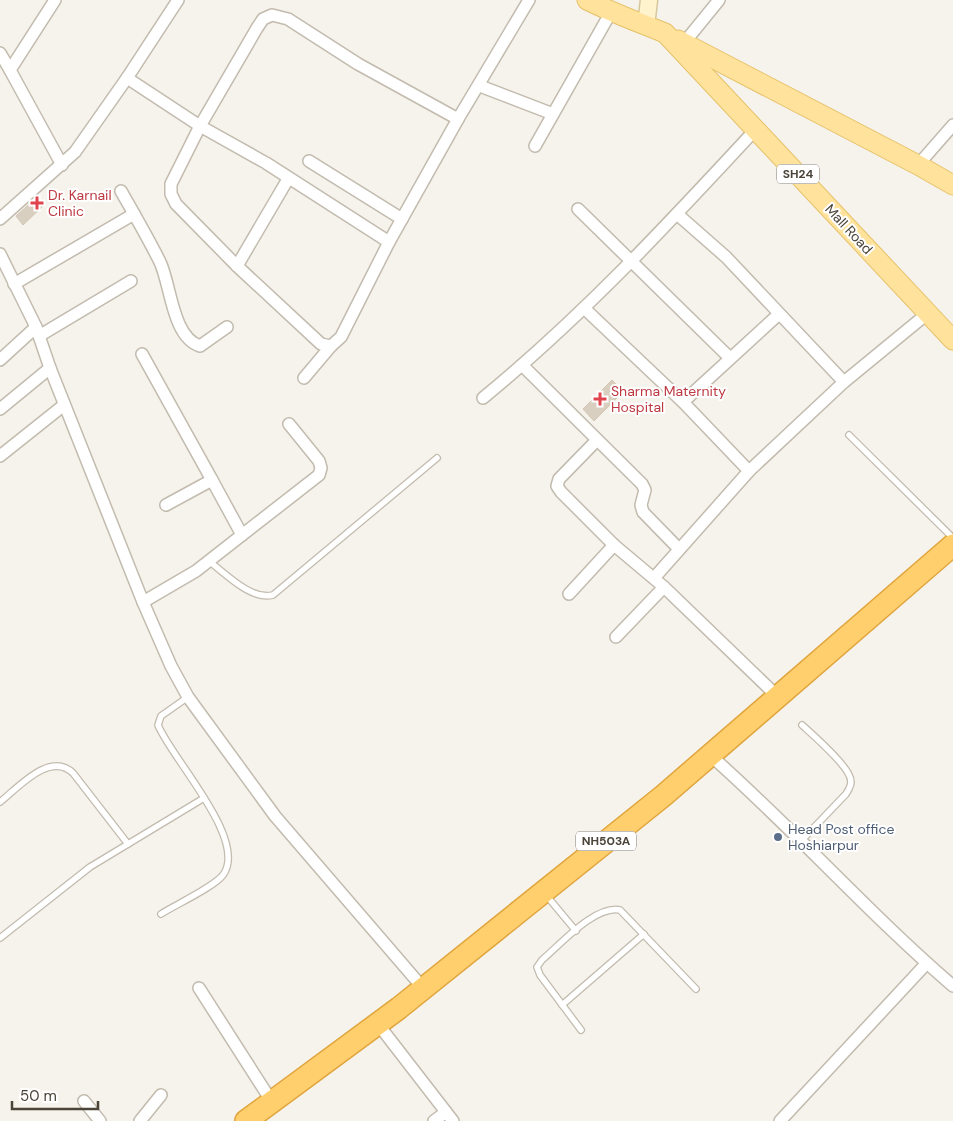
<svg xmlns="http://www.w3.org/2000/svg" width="953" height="1121" viewBox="0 0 953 1121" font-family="'DM Sans',sans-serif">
  <rect width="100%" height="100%" fill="#f6f3ec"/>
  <g fill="#d8cfc1" stroke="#d3c7b4">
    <path d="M36,198L43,206L23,225L16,216Z"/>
    <path d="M612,380L623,392L594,421L583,409Z"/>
  </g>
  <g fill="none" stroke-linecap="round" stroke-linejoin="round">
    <defs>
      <g id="lane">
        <path d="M849,435L953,538"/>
        <path d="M210,562C226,574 252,601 273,595L437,458"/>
        <path d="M0,802C19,787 50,751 73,773L128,844"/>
        <path d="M802,840L846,794C850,788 853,782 849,775C843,761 814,736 802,725"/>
        <path d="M546,895L576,931"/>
        <path d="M161,914C175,905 214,887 223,875C249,840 171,758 158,725L161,716L188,697"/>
        <path d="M0,938L90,867L204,798"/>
        <path d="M562,1005L644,934"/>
        <path d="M581,1030L540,975L537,967L542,960C561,944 595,905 620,910L696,989"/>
      </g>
      <g id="street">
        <path d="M55,0L10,70L62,165"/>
        <path d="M272,15L288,19L358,64L458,119L389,242L341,337L331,346L321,344L237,266L176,204L171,194V184L200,126L257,28L263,19Z"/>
        <path d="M684,43L719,0"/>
        <path d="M0,53L10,70"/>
        <path d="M127,78L200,126L266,163L389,242"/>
        <path d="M480,86L553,114"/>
        <path d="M458,119L529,0"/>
        <path d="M535,146L611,12"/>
        <path d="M309,161L402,219"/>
        <path d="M918,165L953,125"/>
        <path d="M121,191C134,214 148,238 160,262C171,285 172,337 200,346L227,327"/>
        <path d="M578,209L730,358"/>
        <path d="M677,214L726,257L844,382"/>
        <path d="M0,219L75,152L127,78L178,0"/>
        <path d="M0,254L36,327L50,368L143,602L171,666L188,697L275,816L423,988"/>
        <path d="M237,266L288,179"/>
        <path d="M14,284L134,214"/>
        <path d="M585,309L683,402L749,471"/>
        <path d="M39,336L131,281"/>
        <path d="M142,354L212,480"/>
        <path d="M0,360L36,327"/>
        <path d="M522,365L642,484L645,490L641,505L643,512L679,549"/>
        <path d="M304,378L331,346"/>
        <path d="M483,398C583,316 669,223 756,129"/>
        <path d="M683,402L779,314"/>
        <path d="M0,409L50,368"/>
        <path d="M597,440L559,479L557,486L561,492L614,545L664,587L777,696"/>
        <path d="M0,456L64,405"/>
        <path d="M242,535L319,475L321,468L319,461L289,424"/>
        <path d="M654,578L749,471L844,382L928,313"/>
        <path d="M569,594L614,545"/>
        <path d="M143,602L196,571L242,535L212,480L166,505"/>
        <path d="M616,637L664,587"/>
        <path d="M710,755C794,829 868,913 953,986"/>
        <path d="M199,988L272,1102"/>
        <path d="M378,1024L453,1121"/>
        <path d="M84,1101L100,1121"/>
        <path d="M140,1121L161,1095"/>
        <path d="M434,1121L446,1112"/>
        <path d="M780,1121L926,964"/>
      </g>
      <path id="secondary" d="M646,26L649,0"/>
      <g id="primary">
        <path d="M587,0C613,13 638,22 665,33L953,340"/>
        <path d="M678,40L918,165L953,185"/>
      </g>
      <path id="highway" d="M246,1121L399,1008L663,796L953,545"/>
    </defs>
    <use href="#lane" stroke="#c2bbae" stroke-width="8"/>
    <use href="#street" stroke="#c2bbae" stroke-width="14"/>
    <use href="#secondary" stroke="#d6c79b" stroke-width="19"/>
    <use href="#primary" stroke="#e6c16a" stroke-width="21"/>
    <use href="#highway" stroke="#e0a43c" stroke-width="24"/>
    <use href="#lane" stroke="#fff" stroke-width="5.5"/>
    <use href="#street" stroke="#fff" stroke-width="11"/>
    <use href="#secondary" stroke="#fff3cd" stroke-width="16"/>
    <use href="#primary" stroke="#ffe39c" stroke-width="19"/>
    <use href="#highway" stroke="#ffcf6e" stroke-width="21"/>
  </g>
  <g fill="#e0444e" stroke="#fff" stroke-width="2">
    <path d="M34.5 195.5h5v5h5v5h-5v5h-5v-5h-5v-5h5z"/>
    <path d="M597.5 391.5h5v5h5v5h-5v5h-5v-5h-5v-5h5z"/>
  </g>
  <circle fill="#5c6f8a" stroke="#fff" stroke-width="2" cx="778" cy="837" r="5"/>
  <g text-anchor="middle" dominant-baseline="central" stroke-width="4" stroke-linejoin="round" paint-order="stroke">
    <g fill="#fff" stroke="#817c74" stroke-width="1">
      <rect x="777" y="164.5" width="42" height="19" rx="4"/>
      <rect x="576" y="831.5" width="60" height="19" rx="4"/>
    </g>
    <g font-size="12" font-weight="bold" fill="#4b4439">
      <text x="798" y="174">SH24</text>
      <text x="606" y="841">NH503A</text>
    </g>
    <g font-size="14" fill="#be3a42" stroke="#fff" text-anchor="start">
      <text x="48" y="195">Dr. Karnail<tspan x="48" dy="16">Clinic</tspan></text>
      <text x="611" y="391">Sharma Maternity<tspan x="611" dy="16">Hospital</tspan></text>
    </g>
    <g font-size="14" fill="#4b4439" stroke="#fff">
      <text transform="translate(849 229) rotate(47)">Mall Road</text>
    </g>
    <g font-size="14" fill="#4e5e75" stroke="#fff" text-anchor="start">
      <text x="788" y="829">Head Post office<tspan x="788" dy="16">Hoshiarpur</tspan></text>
    </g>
  </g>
  <path d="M12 1101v8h86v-8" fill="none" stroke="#4b4439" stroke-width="2.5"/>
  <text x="20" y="1101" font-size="15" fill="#4b4439" stroke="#ffffff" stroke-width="4" paint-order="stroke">50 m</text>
</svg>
